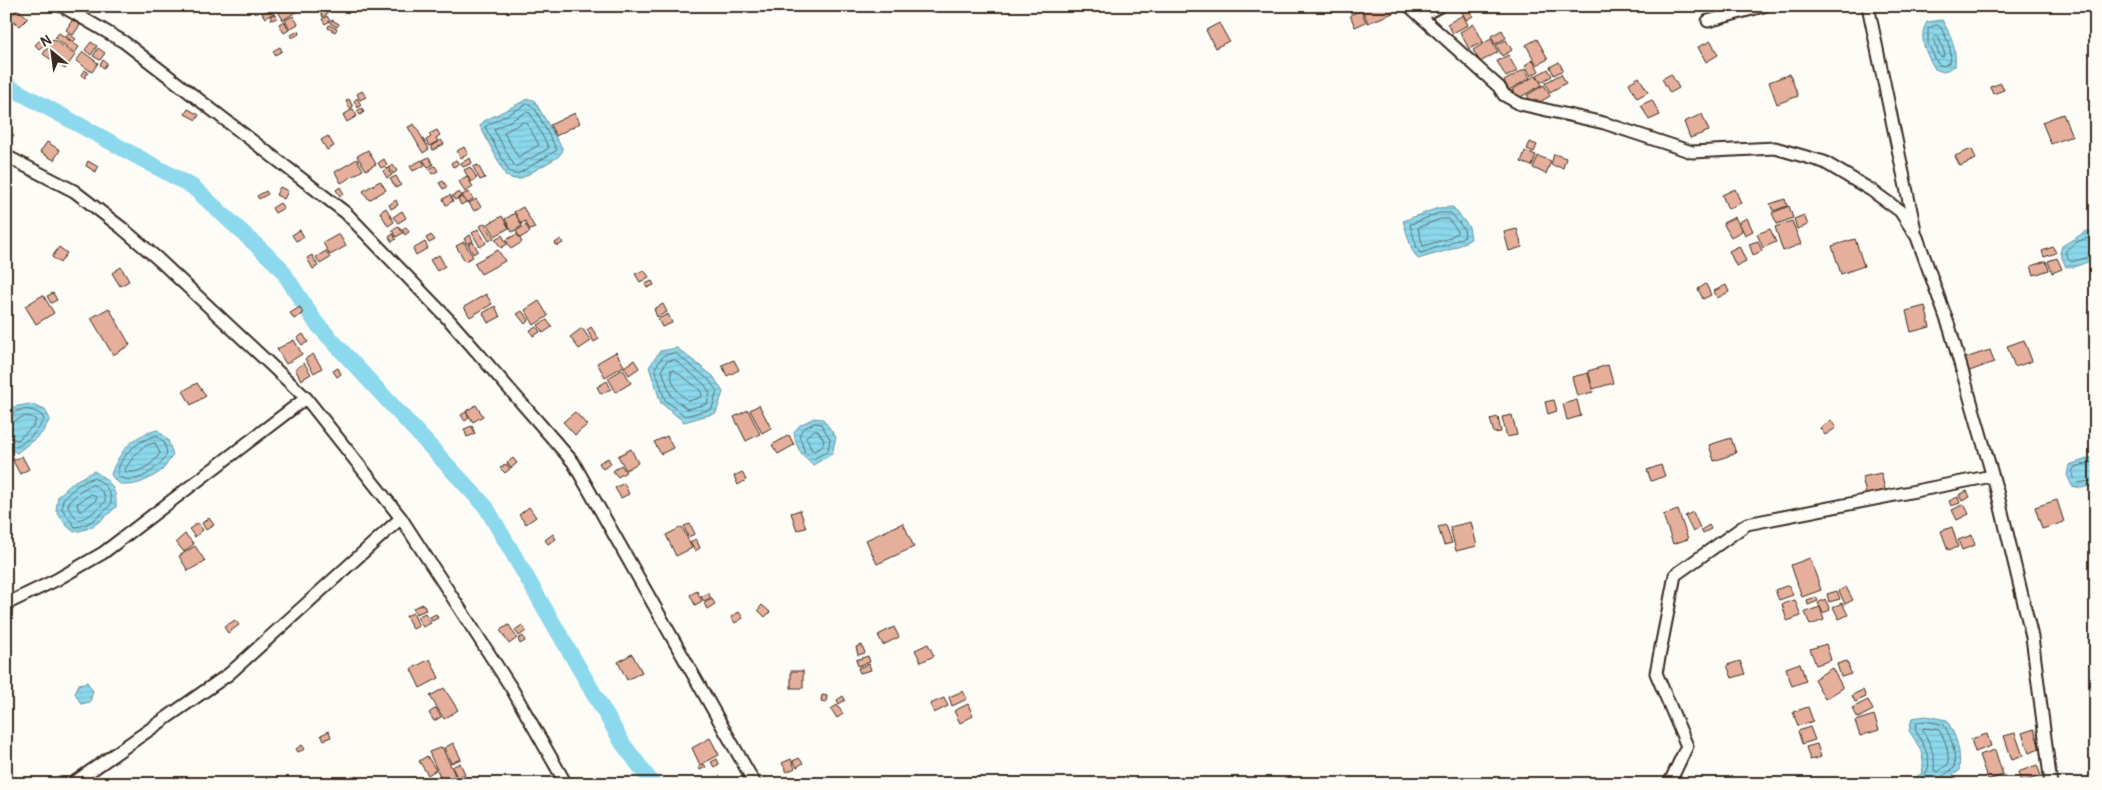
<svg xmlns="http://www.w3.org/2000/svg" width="2102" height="790" viewBox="0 0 2102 790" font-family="Pangolin,sans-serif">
  <defs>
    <pattern id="water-rules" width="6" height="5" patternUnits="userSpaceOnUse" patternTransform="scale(1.25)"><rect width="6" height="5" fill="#8cd8ec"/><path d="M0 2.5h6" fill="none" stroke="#7abaca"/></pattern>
  </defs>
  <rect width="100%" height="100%" fill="#fdfcf7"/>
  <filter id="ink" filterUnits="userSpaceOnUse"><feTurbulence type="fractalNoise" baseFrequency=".02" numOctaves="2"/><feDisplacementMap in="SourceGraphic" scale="10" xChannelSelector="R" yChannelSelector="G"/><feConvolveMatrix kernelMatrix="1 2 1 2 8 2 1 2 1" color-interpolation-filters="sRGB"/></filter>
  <g filter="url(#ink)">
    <g fill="url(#water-rules)" stroke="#6c929a">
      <path d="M1942,20C1951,35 1957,48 1955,66L1943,72L1935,69C1927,55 1917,38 1927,22Z"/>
      <path d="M528,99L534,100L562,148V152L558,157L520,179H514L506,176L480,126L484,121Z"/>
      <path d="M1453,207L1469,227L1471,239L1452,249L1418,259L1412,250L1403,221L1438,208Z"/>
      <path d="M2087,231L2096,234V259L2074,267H2066L2060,253L2062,246Z"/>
      <path d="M677,348L713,376L723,392L716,413L684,422L661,403L649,367L660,351Z"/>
      <path d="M30,404L45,410L50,419L42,433L17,453L6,447V414L13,407Z"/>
      <path d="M814,418L823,419L836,437L832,454L813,465C802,456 795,447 794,432L800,425Z"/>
      <path d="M158,430L168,440L173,455C169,460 166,467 161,471C148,481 120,495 111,474C120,450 133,435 158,430Z"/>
      <path d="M2096,456V485L2081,488L2072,486L2067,475L2069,465Z"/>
      <path d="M94,471C110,481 117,488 116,507C103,519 92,530 74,532L66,525L56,510L58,496L75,481Z"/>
      <path d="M87,682L93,691L90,702L81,704L75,693L79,684Z"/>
      <path d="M1926,716L1947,720C1957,739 1961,749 1959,771L1940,784H1906L1922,773C1926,756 1918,744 1909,731L1912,718Z"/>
    </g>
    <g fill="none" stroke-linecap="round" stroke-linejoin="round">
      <g stroke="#5b7070" stroke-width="1">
        <path d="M1936,25L1940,26C1946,37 1953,50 1950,62L1943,66L1938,64L1928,44V29Z"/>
        <path d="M1935,36H1938L1945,54L1943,57L1940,56L1934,42Z"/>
        <path d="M528,104L531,105L535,109L557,150L518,174H514L509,171L485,127Z"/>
        <path d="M527,112L530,113L549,148L515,167L494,130Z"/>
        <path d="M524,122L527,123L539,145L518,157L504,133Z"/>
        <path d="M1439,213H1451L1464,229L1465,236L1449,244L1420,253L1417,248L1410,225Z"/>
        <path d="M1441,219H1448L1457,230V233L1447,239L1423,246L1418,228Z"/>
        <path d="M2096,237C2086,237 2070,243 2065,253L2071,262L2096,255"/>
        <path d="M675,353L709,380L717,391L712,409L685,416L665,400L655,368L663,356Z"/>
        <path d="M667,361L675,360L704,384L710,393L707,404L687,409L671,396L662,370Z"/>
        <path d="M671,370H674L699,389L702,394L701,397L689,401C678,394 670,383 671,370Z"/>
        <path d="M6,417C12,416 13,413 17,411C26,408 40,410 44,419C38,431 28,441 16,447L6,444"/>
        <path d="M815,423L821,424L830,439L828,451L813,459L805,453L799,435L803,429Z"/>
        <path d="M6,424C18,422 24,411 36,420L33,426L18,440L6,437"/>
        <path d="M815,430L818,431L824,440L822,447L814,451L811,449L806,437Z"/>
        <path d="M157,436L164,442L167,453C160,468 135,488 118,476C115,459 141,437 157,436Z"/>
        <path d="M155,443L160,453C154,464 139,474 126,472L125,469C133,458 140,444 155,443Z"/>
        <path d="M2096,461L2075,467L2072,471L2073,478L2078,483L2096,480"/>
        <path d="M93,478C105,482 112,492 111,504C102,514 90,526 75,527L62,509L63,499L78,485Z"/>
        <path d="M93,485C100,488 106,494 105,502C98,509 88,518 78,520L68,508L69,502L81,490Z"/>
        <path d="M92,494L96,497V500L82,511H79L77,504Z"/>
        <path d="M1924,728L1939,730C1946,741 1949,751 1948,764L1938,772L1934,770C1936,756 1930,743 1923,731Z"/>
        <path d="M1915,784C1940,767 1925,750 1915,729L1917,722L1926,721L1944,725C1952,739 1956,752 1954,768L1940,778L1938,784"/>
      </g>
      <path stroke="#8cd8ec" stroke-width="16" d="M6,85L193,187L280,267L316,323L486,507L623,744L653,784"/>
    </g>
    <g fill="#e5af9b" stroke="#3b2a1e">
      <path d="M6,6H16L6,17Z"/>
      <path d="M83,6H95L86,12Z"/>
      <path d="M187,6H191L192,8L186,12L183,8Z"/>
      <path d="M281,6H297L299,10L283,20L277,9Z"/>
      <path d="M1361,6H1390L1393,13L1368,23Z"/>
      <path d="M1468,6L1473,16L1466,20L1461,10Z"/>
      <path d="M271,8L274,13L265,18L262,13Z"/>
      <path d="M18,9L28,18L20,26L10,18Z"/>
      <path d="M324,9L327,14L323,17L320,12Z"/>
      <path d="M1361,10L1366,22L1355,27L1350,15Z"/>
      <path d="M275,14L277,18L272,20L270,16Z"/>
      <path d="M1463,15L1468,25L1453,33L1447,24Z"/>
      <path d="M293,16L298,24L290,29L285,20Z"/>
      <path d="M327,16L330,21L325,24L322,19Z"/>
      <path d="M73,19L80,25L73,35L66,30Z"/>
      <path d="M332,20L339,24L337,27L330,23Z"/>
      <path d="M284,21L289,30L284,33L279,24Z"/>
      <path d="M1219,23L1229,41L1215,48L1206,30Z"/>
      <path d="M1474,24L1483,42L1469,49L1460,32Z"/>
      <path d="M329,25L337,29L335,32L328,28Z"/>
      <path d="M1502,30L1506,38L1495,44L1491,36Z"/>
      <path d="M298,31L299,34L292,38L291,35Z"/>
      <path d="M59,33L79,47L75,53L55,38Z"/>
      <path d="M68,33L76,39L73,42L66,37Z"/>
      <path d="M53,39L75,55L65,69L43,54Z"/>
      <path d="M1491,39L1498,52L1480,62L1473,50Z"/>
      <path d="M1537,39L1548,59L1537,65L1526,45Z"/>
      <path d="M40,40L45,44L39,49L35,45Z"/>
      <path d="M1506,40L1512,50L1502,56L1496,45Z"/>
      <path d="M1711,41L1718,55L1706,62L1698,47Z"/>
      <path d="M91,42L97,46L91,55L85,50Z"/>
      <path d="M280,47L282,51L275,55L273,51Z"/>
      <path d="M98,48L105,53L100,60L93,56Z"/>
      <path d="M83,52L98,63L92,72L76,61Z"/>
      <path d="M1508,55L1517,71L1506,77L1497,61Z"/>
      <path d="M103,60L107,63L104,68L100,65Z"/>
      <path d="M1533,60L1539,71L1531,76L1525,65Z"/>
      <path d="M1559,62L1563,70L1554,75L1550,67Z"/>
      <path d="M1525,69L1530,78L1509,90L1504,81Z"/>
      <path d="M1548,69L1552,76L1541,82L1537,75Z"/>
      <path d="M84,70L88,72L85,78L81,75Z"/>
      <path d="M1561,74L1566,83L1550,92L1545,83Z"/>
      <path d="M1671,74L1679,88L1670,93L1662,79Z"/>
      <path d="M1790,74L1798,96L1777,104L1769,82Z"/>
      <path d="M1536,75L1542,85L1517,99L1512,90Z"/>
      <path d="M1639,77L1648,92L1637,98L1629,83Z"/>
      <path d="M2001,83L2004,90L1993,94L1990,87Z"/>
      <path d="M1544,85L1550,96L1533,106L1527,95Z"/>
      <path d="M362,91L366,97L360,100L357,94Z"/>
      <path d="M357,98L361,105L358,108L354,101Z"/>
      <path d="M349,99L353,107L350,109L346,101Z"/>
      <path d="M1652,100L1660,115L1649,120L1641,105Z"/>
      <path d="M362,108L364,112L360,115L357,111Z"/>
      <path d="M188,109L199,115L196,120L185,114Z"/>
      <path d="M353,109L357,116L347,122L343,115Z"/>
      <path d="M575,113L580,123L556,136L550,125Z"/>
      <path d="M1702,114L1709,131L1690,138L1684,122Z"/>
      <path d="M2063,114L2072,136L2051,144L2042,122Z"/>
      <path d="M414,124L429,149L423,153L408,127Z"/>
      <path d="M6,130L14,135L10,140L6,138Z"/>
      <path d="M437,130L440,135L436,138L438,141L429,146L426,140L431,137L429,134Z"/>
      <path d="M328,136L334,146L327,150L321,140Z"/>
      <path d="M441,140L444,144L433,150L431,146Z"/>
      <path d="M47,142L60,150L54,160L40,152Z"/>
      <path d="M1530,142L1537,145L1534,152L1527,149Z"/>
      <path d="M464,147L468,154L461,158L457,151Z"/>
      <path d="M1972,149L1976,159L1960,166L1955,156Z"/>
      <path d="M368,150L376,164L366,170L357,156Z"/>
      <path d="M1525,151L1536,155L1532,166L1521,162Z"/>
      <path d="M1554,154L1566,158L1563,168L1551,165Z"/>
      <path d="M1538,156L1551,161L1546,174L1533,168Z"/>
      <path d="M429,157L433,165L428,167L423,160Z"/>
      <path d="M470,158L472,163L463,167L461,163Z"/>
      <path d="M357,159L363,170L341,183L335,172Z"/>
      <path d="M384,159L387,165L381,168L378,163Z"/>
      <path d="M422,160L425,165L413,171L410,166Z"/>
      <path d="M456,160L459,164L453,167L451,163Z"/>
      <path d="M88,161L98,167L96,172L86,166Z"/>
      <path d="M393,165L397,171L393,174L389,167Z"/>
      <path d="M478,165L485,178L480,180L473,167Z"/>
      <path d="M435,166L438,171L432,174L429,169Z"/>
      <path d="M470,167L477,178L471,182L464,170Z"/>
      <path d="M387,168L392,175L387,178L383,171Z"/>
      <path d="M396,176L401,185L396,188L390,179Z"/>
      <path d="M467,176L473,187L465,192L459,181Z"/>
      <path d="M380,181L386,190L369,200L363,191Z"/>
      <path d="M443,181L447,187L443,189L439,183Z"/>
      <path d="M280,187L288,191L284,199L276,195Z"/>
      <path d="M340,187L344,194L340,196L336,190Z"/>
      <path d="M1735,189L1741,203L1728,209L1722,195Z"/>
      <path d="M266,191L268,194L259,199L257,196Z"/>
      <path d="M459,192L462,196L455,200L452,196Z"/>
      <path d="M469,192L473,199L467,203L462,195Z"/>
      <path d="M450,195L453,201L446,205L443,199Z"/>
      <path d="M462,197L466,202L461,205L458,199Z"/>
      <path d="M476,199L481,207L474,211L469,203Z"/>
      <path d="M1785,199L1787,206L1773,211L1770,204Z"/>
      <path d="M396,200L398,205L391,209L389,205Z"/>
      <path d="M280,203L284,208L275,213L272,208Z"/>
      <path d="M1789,206L1793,218L1777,224L1772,213Z"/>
      <path d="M523,207L535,228L530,230L525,221L521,224L514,212Z"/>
      <path d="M386,208L394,222L388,226L380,212Z"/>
      <path d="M402,211L406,218L398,223L393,217Z"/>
      <path d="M515,213L522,226L512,232L505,219Z"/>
      <path d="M1804,215L1808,225L1797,229L1794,219Z"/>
      <path d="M502,216L509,228L495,236L488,224Z"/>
      <path d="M1735,217L1742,231L1731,237L1723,223Z"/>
      <path d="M1747,218L1753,231L1745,235L1739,222Z"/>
      <path d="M1792,221L1801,244L1783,251L1775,227Z"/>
      <path d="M485,223L494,238L489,241L480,226Z"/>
      <path d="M526,225L530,232L520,238L516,231Z"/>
      <path d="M398,226L403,233L396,237L392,230Z"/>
      <path d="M406,227L409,232L405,235L402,229Z"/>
      <path d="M478,229L486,243L480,247L472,233Z"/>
      <path d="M1517,229L1522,247L1509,251L1504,232Z"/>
      <path d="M1770,229L1776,242L1763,248L1757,234Z"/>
      <path d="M300,230L304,237L296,241L292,235Z"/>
      <path d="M339,234L346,246L330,255L323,243Z"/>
      <path d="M393,234L396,239L392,242L389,237Z"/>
      <path d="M517,234L522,242L511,249L506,240Z"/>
      <path d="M431,235L435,240L429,243L426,238Z"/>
      <path d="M470,235L473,241L467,244L464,239Z"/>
      <path d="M502,235L507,244L501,248L495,239Z"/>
      <path d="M561,239L563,243L557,246L555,243Z"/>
      <path d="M1855,239L1864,266L1841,274L1832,246Z"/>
      <path d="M1758,241L1762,251L1753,255L1749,244Z"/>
      <path d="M425,242L428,248L416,255L413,249Z"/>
      <path d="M464,242L473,257L465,261L456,246Z"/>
      <path d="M473,242L478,251L473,254L468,245Z"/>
      <path d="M1739,246L1746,261L1736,266L1729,251Z"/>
      <path d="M59,247L67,253L60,263L52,257Z"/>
      <path d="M2053,247L2056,253L2044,257L2042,251Z"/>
      <path d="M498,250L505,261L481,274L474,263Z"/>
      <path d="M326,251L330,258L320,264L316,257Z"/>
      <path d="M312,255L318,266L313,269L307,258Z"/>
      <path d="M439,255L445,266L437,271L430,260Z"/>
      <path d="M2057,258L2062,269L2052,273L2048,261Z"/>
      <path d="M2046,261L2049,270L2034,275L2031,266Z"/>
      <path d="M121,267L129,281L120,286L112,273Z"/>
      <path d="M644,270L649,277L640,282L635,274Z"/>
      <path d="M652,281L654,285L647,288L645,284Z"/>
      <path d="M1706,284L1711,295L1703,299L1698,289Z"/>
      <path d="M1726,285L1729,292L1717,298L1714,291Z"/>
      <path d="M53,293L57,300L51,303L47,296Z"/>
      <path d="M486,294L492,304L470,317L464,307Z"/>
      <path d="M43,295L54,313L36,324L25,306Z"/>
      <path d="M539,301L548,316L534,325L525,310Z"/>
      <path d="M663,304L667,312L657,317L654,309Z"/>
      <path d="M495,306L500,317L488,323L483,313Z"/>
      <path d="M1925,306L1930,327L1911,332L1906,311Z"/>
      <path d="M300,307L303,314L294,319L290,313Z"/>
      <path d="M109,308L130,345L113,355L91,318Z"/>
      <path d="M522,311L529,320L525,324L517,314Z"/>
      <path d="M668,314L672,323L662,327L658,319Z"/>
      <path d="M547,320L552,327L543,333L538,325Z"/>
      <path d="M537,327L540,332L533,336L530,330Z"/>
      <path d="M591,327L599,339L594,342L587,330Z"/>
      <path d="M582,328L591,341L579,349L570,337Z"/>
      <path d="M303,334L308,342L302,345L297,338Z"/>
      <path d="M294,340L302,354L286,364L277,349Z"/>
      <path d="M2024,340L2032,361L2015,367L2007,346Z"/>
      <path d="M1990,350L1994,362L1967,372L1962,359Z"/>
      <path d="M616,352L624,366L605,377L597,363Z"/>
      <path d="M313,354L322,368L314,373L305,359Z"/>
      <path d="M634,360L639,368L629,375L624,367Z"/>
      <path d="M734,360L739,370L727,376L722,365Z"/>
      <path d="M304,363L311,374L301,380L295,369Z"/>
      <path d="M1608,365L1613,383L1593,389L1588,371Z"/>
      <path d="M338,368L341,374L337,377L333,371Z"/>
      <path d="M623,369L631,383L616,392L608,378Z"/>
      <path d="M1588,373L1593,392L1577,396L1572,377Z"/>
      <path d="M607,381L611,389L601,394L597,387Z"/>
      <path d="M197,383L206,396L191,405L183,391Z"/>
      <path d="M1554,400L1557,411L1548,414L1545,402Z"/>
      <path d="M1577,400L1581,416L1567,420L1563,404Z"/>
      <path d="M476,405L483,416L473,422L466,411Z"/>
      <path d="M759,405L771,428L762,433L750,410Z"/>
      <path d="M748,410L760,434L746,441L734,417Z"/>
      <path d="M466,412L469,418L465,421L461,415Z"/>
      <path d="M575,412L587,425L575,435L563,422Z"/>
      <path d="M1512,415L1517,435L1507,437L1502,417Z"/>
      <path d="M1498,417L1501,432L1494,433L1490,419Z"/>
      <path d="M1831,420L1836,428L1825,435L1820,428Z"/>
      <path d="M472,426L475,434L467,437L464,429Z"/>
      <path d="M789,435L794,445L778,454L772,445Z"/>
      <path d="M667,436L673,448L661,454L654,442Z"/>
      <path d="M1731,438L1736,453L1714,461L1709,445Z"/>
      <path d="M631,449L638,463L626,470L618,456Z"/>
      <path d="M12,455L14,459L8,463L6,458Z"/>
      <path d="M22,456L29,469L20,474L13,461Z"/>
      <path d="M513,458L517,463L511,468L507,463Z"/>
      <path d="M608,458L611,464L603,469L599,463Z"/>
      <path d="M506,464L510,469L505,473L500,468Z"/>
      <path d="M621,465L626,472L618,477L613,471Z"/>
      <path d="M1661,465L1665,476L1651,481L1647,470Z"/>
      <path d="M742,472L746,480L738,485L734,476Z"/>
      <path d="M1881,473L1886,493L1867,498L1862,477Z"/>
      <path d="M624,483L629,494L621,498L615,488Z"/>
      <path d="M1967,491L1970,497L1962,501L1959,495Z"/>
      <path d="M1958,497L1960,503L1951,506L1949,501Z"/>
      <path d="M2057,500L2064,522L2042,529L2035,507Z"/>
      <path d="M1964,504L1969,514L1957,520L1952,510Z"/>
      <path d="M529,507L536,517L526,524L519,515Z"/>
      <path d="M800,510L806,528L797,530L791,513Z"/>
      <path d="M1678,510L1688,539L1673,544L1663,515Z"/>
      <path d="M1693,512L1700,528L1693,532L1685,516Z"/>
      <path d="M209,518L214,525L206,530L202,523Z"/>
      <path d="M1471,522L1477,546L1456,551L1450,527Z"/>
      <path d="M198,523L203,530L195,537L189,529Z"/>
      <path d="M903,523L914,547L877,564L866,540Z"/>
      <path d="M690,524L695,534L688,537L684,526Z"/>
      <path d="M1446,525L1452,543L1444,545L1438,527Z"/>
      <path d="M1709,525L1711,529L1703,533L1701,530Z"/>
      <path d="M682,527L692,548L676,556L666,535Z"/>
      <path d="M1952,527L1958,547L1948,550L1941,531Z"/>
      <path d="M185,534L194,544L184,552L176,542Z"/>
      <path d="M553,534L556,539L548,544L545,540Z"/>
      <path d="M1972,535L1975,545L1962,550L1958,540Z"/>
      <path d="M696,539L700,548L695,551L690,542Z"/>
      <path d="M195,546L205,561L188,571L179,556Z"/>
      <path d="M1810,558L1821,590L1802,597L1791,565Z"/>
      <path d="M1789,585L1793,595L1779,600L1775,590Z"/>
      <path d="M1846,587L1853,600L1845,604L1839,591Z"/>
      <path d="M697,591L702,601L695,605L690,595Z"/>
      <path d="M1837,591L1840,599L1829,602L1827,594Z"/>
      <path d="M708,593L711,598L704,601L701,597Z"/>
      <path d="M1816,597L1818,601L1808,605L1807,600Z"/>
      <path d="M712,599L715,604L707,609L704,603Z"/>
      <path d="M1825,599L1830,610L1823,613L1818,603Z"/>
      <path d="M1795,600L1801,616L1787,621L1782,604Z"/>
      <path d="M1842,603L1848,615L1839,619L1833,607Z"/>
      <path d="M423,604L426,610L416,614L413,608Z"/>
      <path d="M762,605L770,612L765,617L758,610Z"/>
      <path d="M1820,607L1824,620L1810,625L1805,612Z"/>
      <path d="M739,612L743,618L735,623L731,617Z"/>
      <path d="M413,613L419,626L413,629L406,616Z"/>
      <path d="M425,613L431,623L423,627L417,617Z"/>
      <path d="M436,614L438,618L432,621L430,617Z"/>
      <path d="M235,620L239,625L228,633L224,627Z"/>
      <path d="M509,625L517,638L509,644L500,630Z"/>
      <path d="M522,625L526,631L519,636L515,630Z"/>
      <path d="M894,627L899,637L883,645L878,635Z"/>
      <path d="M523,636L525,641L520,644L518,639Z"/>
      <path d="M928,644L934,656L921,662L915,650Z"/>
      <path d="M1826,644L1831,660L1816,665L1810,649Z"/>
      <path d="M862,645L865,653L858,655L856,647Z"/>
      <path d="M632,654L642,672L627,680L618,662Z"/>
      <path d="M868,656L870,662L858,666L856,660Z"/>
      <path d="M430,659L439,678L420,688L411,669Z"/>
      <path d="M1740,661L1745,674L1732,678L1727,665Z"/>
      <path d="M1847,661L1851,674L1841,677L1837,664Z"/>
      <path d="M1800,663L1806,681L1792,686L1786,668Z"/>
      <path d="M869,664L871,670L860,673L858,668Z"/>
      <path d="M1832,668L1843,688L1825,699L1814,679Z"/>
      <rect x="791" y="671" width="12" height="17"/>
      <path d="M444,688L458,710L444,719L430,696Z"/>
      <path d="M1863,690L1866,697L1855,702L1852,695Z"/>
      <path d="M963,691L967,699L952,706L949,697Z"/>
      <path d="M822,695L827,696L826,702L821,701Z"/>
      <path d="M843,696L845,700L839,704L837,700Z"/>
      <path d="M944,698L948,706L934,713L930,704Z"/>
      <path d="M1868,700L1873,710L1858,718L1852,708Z"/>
      <path d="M968,704L973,716L960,723L954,711Z"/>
      <path d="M837,705L843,714L837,718L831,709Z"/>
      <path d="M1808,707L1813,721L1798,726L1793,712Z"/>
      <path d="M436,708L441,717L434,721L429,713Z"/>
      <path d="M1874,715L1879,730L1860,736L1855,721Z"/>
      <path d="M1810,727L1815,740L1802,744L1798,731Z"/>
      <path d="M2034,729L2040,749L2029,753L2022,733Z"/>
      <path d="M329,731L331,737L324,740L321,735Z"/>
      <path d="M2015,733L2023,756L2012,760L2004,736Z"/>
      <path d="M1987,734L1991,746L1975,752L1971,739Z"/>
      <path d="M710,738L719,755L700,765L692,748Z"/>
      <path d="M453,743L461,759L451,763L444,748Z"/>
      <path d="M1817,744L1821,757L1810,760L1806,747Z"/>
      <path d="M302,745L305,749L298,752L296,749Z"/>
      <path d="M442,747L455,775L442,781L429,752Z"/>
      <path d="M1995,750L2003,775L1988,780L1979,755Z"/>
      <path d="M427,756L436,770L428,775L419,761Z"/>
      <path d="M799,758L803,763L797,767L793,761Z"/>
      <path d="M717,759L719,764L714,767L711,762Z"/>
      <path d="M791,759L795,768L787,772L782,763Z"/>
      <path d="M460,763L465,774L457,777L452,767Z"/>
      <path d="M704,764L706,767L700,770L699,766Z"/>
      <path d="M2037,765L2041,776L2021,782L2018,772Z"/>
      <path d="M1818,778L1820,784H1810L1809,781Z"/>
    </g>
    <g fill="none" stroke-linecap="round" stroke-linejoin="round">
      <defs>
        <g id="minor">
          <path d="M62,6L124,42L346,213L450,321L573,462L755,784"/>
          <path d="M1409,6L1499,87L1504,95L1520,104L1604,123L1692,152L1775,148L1824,162L1871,190L1900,211L1917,237L1950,329L1997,491L2032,637L2051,784"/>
          <path d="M1868,6L1915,230"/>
          <path d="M1421,16L1440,6"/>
          <path d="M1708,21L1763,6"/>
          <path d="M6,156L74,191L122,228L158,259L306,398L401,518L512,689L566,784"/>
          <path d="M6,604L56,580L103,553L306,398"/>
          <path d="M72,784L229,674L401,518"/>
          <path d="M1669,784L1687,746L1656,673L1675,575L1747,524L1992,476"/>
        </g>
      </defs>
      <use href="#minor" stroke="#3b2a1e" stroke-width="15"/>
      <use href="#minor" stroke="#fdfcf7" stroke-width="11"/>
    </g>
  </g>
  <rect width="2102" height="790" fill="none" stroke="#fdfcf7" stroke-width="25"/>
  <rect x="12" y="12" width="2077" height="765" fill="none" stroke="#3b2a1e" stroke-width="2" filter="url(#ink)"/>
  <g transform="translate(52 52) rotate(331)" stroke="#fdfcf7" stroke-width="4" paint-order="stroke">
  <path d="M0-4L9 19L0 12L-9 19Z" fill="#3b2a1e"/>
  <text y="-8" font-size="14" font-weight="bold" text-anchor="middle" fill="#3b2a1e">N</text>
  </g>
</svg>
